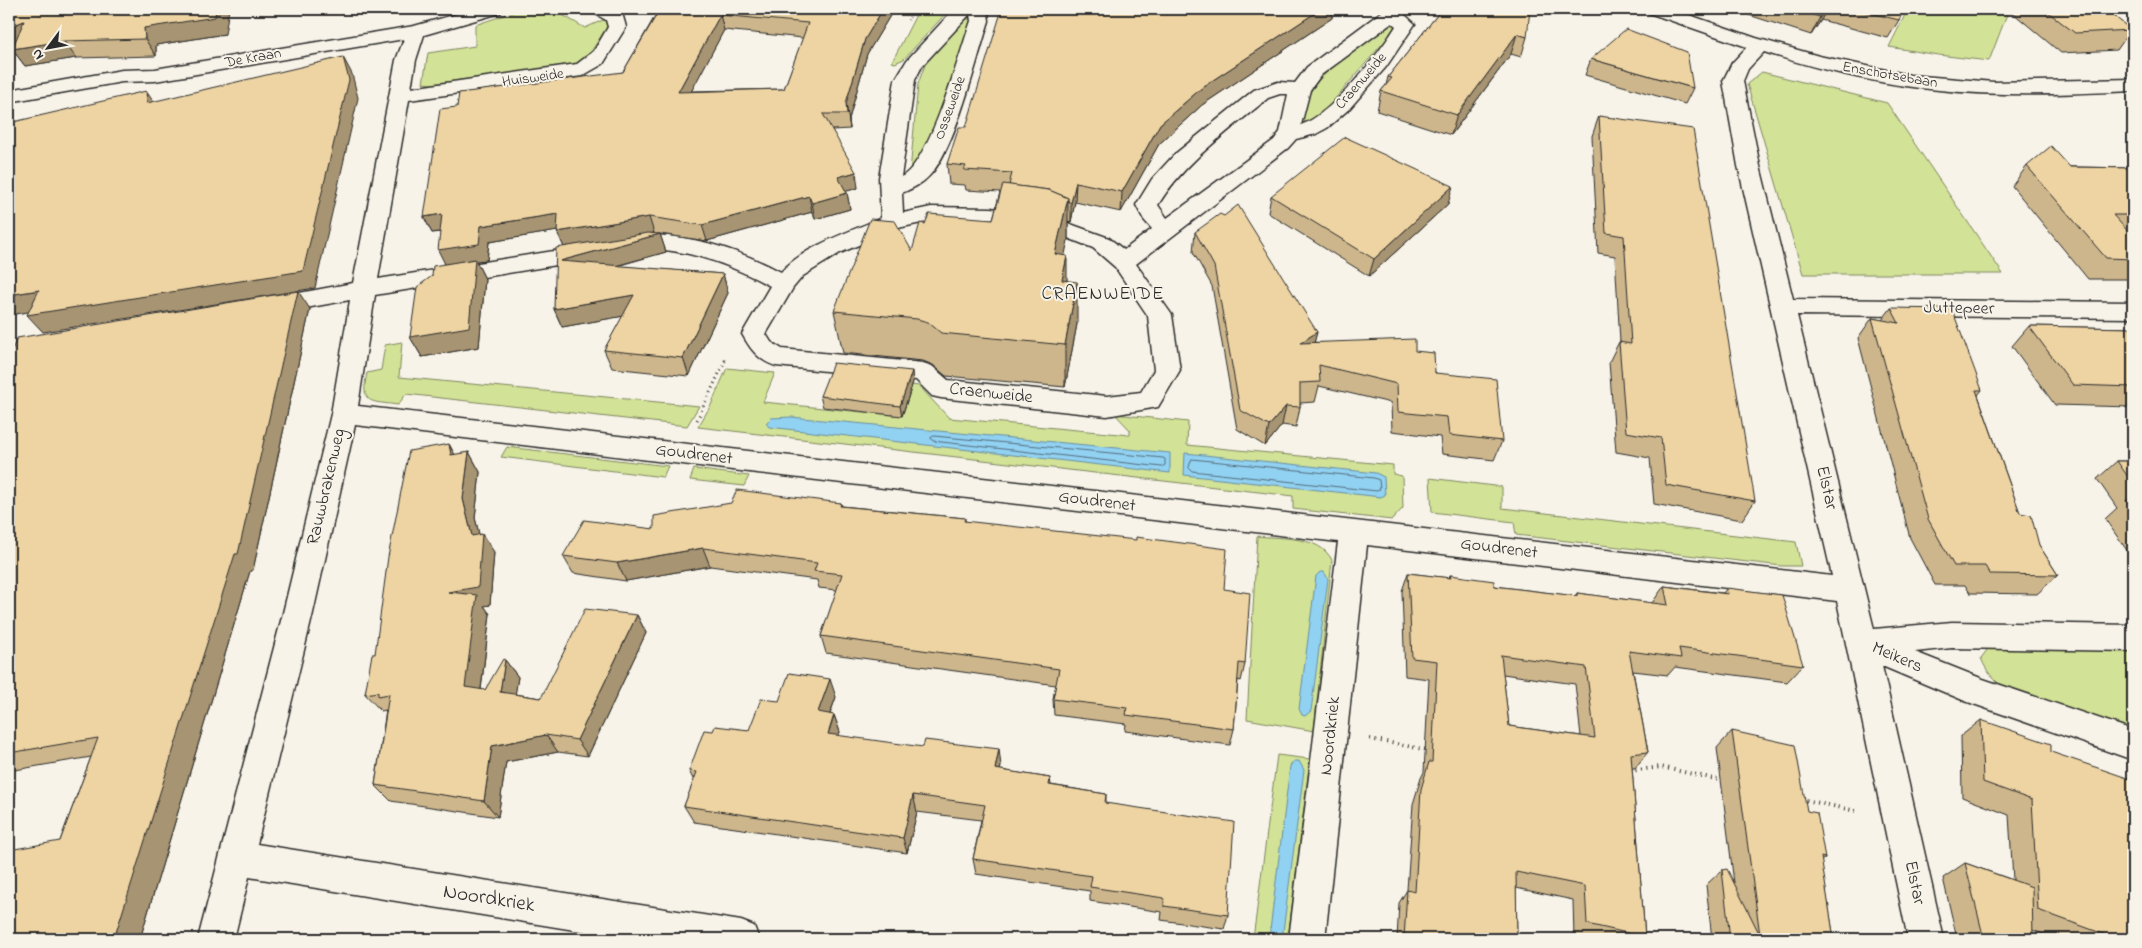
<svg xmlns="http://www.w3.org/2000/svg" width="2142" height="948" viewBox="0 0 2142 948" font-family="'Indie Flower',sans-serif">
  <rect width="100%" height="100%" fill="#f7f3e8"/>
  <filter id="ink" filterUnits="userSpaceOnUse"><feTurbulence type="fractalNoise" baseFrequency=".02" numOctaves="2"/><feDisplacementMap in="SourceGraphic" scale="10" xChannelSelector="R" yChannelSelector="G"/><feConvolveMatrix kernelMatrix="1 2 1 2 8 2 1 2 1" color-interpolation-filters="sRGB"/></filter>
  <g filter="url(#ink)">
    <g fill="#d2e296" stroke="#7e8660">
      <path d="M522,9H552L585,28L603,20L606,21L607,27L587,58L580,64L432,84L423,83L428,53L475,46V25Z"/>
      <path d="M919,9H931L947,12L904,59L895,63L892,62L894,58Z"/>
      <path d="M1908,9L1918,12L1919,9H2009L1989,61L1938,55L1889,47Z"/>
      <path d="M967,19H971L970,26L937,127L910,172L918,84L926,62L962,20Z"/>
      <path d="M1392,24L1397,27L1315,122L1305,123C1298,109 1313,84 1324,75C1344,56 1369,38 1392,24Z"/>
      <path d="M1762,72L1887,103L2003,274H1803L1747,84Z"/>
      <path d="M402,342L399,377L699,406L687,426L406,394L398,405C370,401 360,405 367,373L381,370L385,345Z"/>
      <path d="M727,368L775,373L763,402L902,416L912,385L919,386L949,418L1130,435V430L1115,414L1188,422L1187,445L1393,465V474L1402,476L1403,508L1392,520L1293,509V496L698,427L711,405Z"/>
      <path d="M507,447L668,466L663,477L501,457Z"/>
      <path d="M694,469L749,476L744,486L690,480Z"/>
      <path d="M1430,478L1502,487V508L1796,542L1801,566H1782L1516,535L1514,522L1432,512Z"/>
      <path d="M1257,536C1282,539 1319,535 1332,560L1314,731L1247,719Z"/>
      <path d="M1990,646L2133,649V734L2012,693C1998,685 1987,674 1981,658Z"/>
      <path d="M1277,755L1310,759L1288,939H1253Z"/>
    </g>
    <g fill="#91d1f2" stroke="#688fa2">
      <path d="M791,417L1170,453V473L769,427L766,423L771,418Z"/>
      <path d="M1185,453L1376,473L1384,477L1385,495L1381,497L1184,475Z"/>
      <path d="M1320,572H1324L1328,579L1311,711L1305,716L1302,715L1299,709L1316,576Z"/>
      <path d="M1294,761H1299L1304,770L1282,939H1269L1290,766Z"/>
    </g>
    <g fill="none" stroke-linecap="round" stroke-linejoin="round">
      <g stroke="#546d7b" stroke-width="1">
        <path d="M934,436L1163,458L1165,459V465L1162,467L933,441L931,438Z"/>
        <path d="M1192,459L1374,478L1379,480L1380,489L1377,491L1192,471L1189,468Z"/>
      </g>
      <defs>
        <path id="minor" d="M475,9H503L500,13L424,35L416,60L411,88L577,64L594,51L608,27L606,20L594,13L591,9H613L622,13L626,27L603,64L582,76L409,100L378,279L654,235C699,237 741,251 781,272C805,246 849,232 881,218L879,178L895,80L907,60L954,9H985L988,13L989,21C977,58 955,149 930,175C922,184 913,188 902,193L903,213L931,207L991,208L1054,218L1109,238L1124,250L1152,229L1144,220L1136,205L1152,179L1175,154L1254,90L1278,82L1295,83L1307,67L1384,10L1408,9L1404,14L1415,24L1386,67L1349,109L1327,128L1316,134L1296,139L1288,148L1136,264L1172,315L1180,370L1158,407L1107,416L941,398L932,396L916,380L776,366C758,360 751,350 742,334L770,286C733,266 697,252 654,249L375,295L358,406L1832,576L1738,166L1723,81L1732,63L1747,47L1649,13L1646,9H1672L1756,38L1819,56L1910,75L1994,82L2133,79V91C2068,94 2003,97 1939,90C1879,85 1820,70 1764,52L1748,69L1743,81L1760,166L1793,299L2133,302V318L1797,315L1874,629L1952,622L2133,625V651L1952,648L1915,652L1983,679L2133,730V760L1965,701L1882,666L1944,939H1908L1837,601L1367,545L1325,939H1289L1338,542L355,425L313,613L257,844L741,921L754,926L759,939H630L249,877L234,939H198L283,613L331,414L350,300L267,315L258,313L255,307L258,301L267,299L353,283L396,60L404,39L155,81L122,82L9,102V90L122,70L155,69L414,26ZM970,14L971,21C959,54 930,163 901,177L915,80L922,66ZM1392,23L1396,26C1379,54 1332,114 1301,125L1310,90L1321,75ZM1280,94H1288L1280,132L1274,140L1167,218L1158,205C1185,161 1229,131 1268,98ZM931,221L991,222L1050,231L1093,248L1115,267L1148,316L1154,370L1141,392L1107,396L948,380L932,366L923,363L782,349L771,342L766,334L793,288L803,276L840,253L898,228Z"/>
      </defs>
      <use href="#minor" stroke="#2b2b2b" stroke-width="3"/>
      <path stroke="#2b2b2b" stroke-width="2.5" stroke-dasharray="0.5 2.5" stroke-linecap="butt" d="M908,20L914,9"/>
      <path stroke="#2b2b2b" stroke-width="3" stroke-dasharray="1 4" stroke-linecap="butt" d="M697,420L725,361L729,360"/>
      <g stroke="#2b2b2b" stroke-width="4" stroke-dasharray="1 4.5" stroke-linecap="butt">
        <path d="M1370,739L1428,750"/>
        <path d="M1630,771L1661,767L1724,781"/>
        <path d="M1801,799L1856,811"/>
      </g>
      <use href="#minor" fill="#f7f3e8" fill-rule="evenodd"/>
    </g>
    <g fill="#cdb68c" stroke="#2b2b2b" fill-rule="evenodd">
      <path d="M9,9L225,34L156,45V56L76,58L25,66L12,49L13,47Z"/>
      <path d="M659,9H894L867,54L849,119L850,129L832,130L858,188L846,191L847,193L850,209L815,219L812,212L707,241L660,234L666,252L617,266L723,274L728,293L689,376L612,368L604,350L623,316L562,327L554,309L564,247L557,231L489,242L487,260L476,261L485,279L479,347L422,357L410,337L432,276L445,264L440,232L432,233L424,217L457,107L623,72ZM724,30L803,38L784,89L691,91Z"/>
      <path d="M1442,9L1527,37L1521,57L1511,54L1451,135L1377,111L1381,91L1386,85L1388,77Z"/>
      <path d="M1730,9H1904L1899,20L1888,38L1821,20L1811,35Z"/>
      <path d="M2015,9H2118L2117,15L2115,17L2131,30L2117,50L2061,53L2013,13Z"/>
      <path d="M1333,11L1332,18L1202,105L1159,144L1121,212L1075,202L1071,222L1068,221V240L1064,255L1067,281L1077,324L1065,387L946,376L933,365L923,361L843,353L834,311L912,251L925,224L993,219L1000,192L966,190L965,185L949,184L947,164L966,127Z"/>
      <path d="M1591,59L1693,88L1685,104L1585,75Z"/>
      <path d="M1599,116L1755,501L1742,520L1654,504L1650,458L1616,452L1609,362L1619,342H1620L1615,256L1598,253L1592,136Z"/>
      <path d="M2027,166L2133,168V236H2132L2133,237V279H2088L2012,186Z"/>
      <path d="M1271,196L1448,204L1369,276L1268,213Z"/>
      <path d="M1195,232L1317,332L1314,342L1415,351L1502,441L1494,460L1442,454L1440,437L1392,431L1391,403L1319,386L1315,402L1300,403V407L1296,427L1282,425L1265,446L1237,429L1212,286L1193,252Z"/>
      <path d="M1891,308L1982,390L1978,395L2020,513L2039,545L2058,575L2037,594L1970,593L1965,585H1935L1910,538L1858,338L1872,318L1882,320Z"/>
      <path d="M310,309L253,570L250,571L140,939H9L60,841L91,757L9,771V357Z"/>
      <path d="M2029,326L2133,328V407L2055,405L2012,346Z"/>
      <path d="M913,382L902,416L823,407L820,396Z"/>
      <path d="M449,444L455,455L469,452L480,472L475,518L479,534L494,552L490,605L484,606L490,614L481,690H485L505,660L518,677L515,694L541,698L637,615L646,633L588,756L558,752L506,762L498,817L391,801L375,785L386,710L381,711L365,694L375,654Z"/>
      <path d="M2117,461H2133V559L2105,519L2117,508L2097,479Z"/>
      <path d="M841,503L842,506L965,518V521L1224,589L1245,664L1241,681L1238,680L1234,729L1230,745L1125,731L1126,724L1054,715L1053,699L1056,685L826,653L821,636L837,590L819,588L817,580L710,566L626,581L573,573L563,556L654,529Z"/>
      <path d="M1408,573L1449,578L1450,575L1494,586L1575,596L1577,593L1652,603L1664,586L1723,593L1727,588L1803,665L1787,682L1675,667L1668,675L1633,671L1648,752L1635,768H1632L1645,937L1643,939H1582L1574,938L1573,900L1516,888L1517,939H1397L1399,903L1407,890L1413,804L1421,778L1424,772L1429,679L1405,676L1402,591ZM1503,674L1575,684L1581,736L1509,726Z"/>
      <path d="M836,697L830,714L834,715L840,732L838,736L1001,766L1000,770L1050,778L1051,785L1106,794V803L1228,915L1224,929L1161,920L1162,912L1090,901V891L976,874L973,859L981,820L917,812L907,853L694,822L684,806L694,781L689,771L713,731L749,730L779,701Z"/>
      <path d="M1981,720L2051,752L2133,939H2058L2032,930L2033,939H1957L1943,878L1965,863L2013,880L2009,815L1962,797L1961,736Z"/>
      <path d="M1732,731L1807,811L1825,858L1821,861L1834,939H1712L1706,885L1722,870L1734,883L1717,748Z"/>
    </g>
    <g fill="#a79472" stroke="#2b2b2b">
      <path d="M216,9H229L225,34L156,45V56L145,39L144,28Z"/>
      <path d="M883,9H894L867,54L849,119L850,129L846,103L865,39Z"/>
      <path d="M1321,9H1336L1333,11L1332,18L1202,105L1159,144L1121,212L1122,192L1160,124L1204,86Z"/>
      <path d="M1826,9H1827L1821,20L1811,35L1820,17Z"/>
      <path d="M720,15L724,30L683,107L678,92Z"/>
      <path d="M24,21L36,38L9,49V27Z"/>
      <path d="M1517,34L1511,54L1451,135L1457,115Z"/>
      <path d="M64,41L76,58L25,66L12,49Z"/>
      <path d="M343,57L352,74L358,98L315,288L43,332L27,315Z"/>
      <path d="M146,91L158,108L147,103Z"/>
      <path d="M856,172L858,188L840,193L838,177Z"/>
      <path d="M1076,182L1075,202L1071,222V203Z"/>
      <path d="M1453,186L1448,204L1369,276L1374,259Z"/>
      <path d="M847,193L850,209L815,219L812,203Z"/>
      <path d="M809,196L812,212L707,241L702,225Z"/>
      <path d="M1068,198V240L1056,297L1055,254Z"/>
      <path d="M442,214L450,230L432,233L424,217Z"/>
      <path d="M558,214L564,230L489,242L487,260L476,261L485,279L479,347L422,357L410,337L446,266L438,250L481,226Z"/>
      <path d="M649,217L654,233L564,247L557,232Z"/>
      <path d="M660,234L666,252L568,279L560,261Z"/>
      <path d="M1067,256V298L1062,280Z"/>
      <path d="M723,274L728,293L689,376L683,358Z"/>
      <path d="M1077,282V324L1065,387V345Z"/>
      <path d="M39,290L54,308L9,315V295Z"/>
      <path d="M298,291L310,309L253,570L250,571L140,939H114Z"/>
      <path d="M634,295L641,313L562,327L554,309Z"/>
      <path d="M1317,332L1312,351L1300,343Z"/>
      <path d="M912,371L913,382L902,416L900,406Z"/>
      <path d="M1286,406L1282,425L1265,446L1269,426Z"/>
      <path d="M449,444L460,464L451,455Z"/>
      <path d="M469,452L480,472L475,518L481,542L482,534L494,552L490,605L484,606L490,614L479,705L465,687L448,592L472,536L463,499Z"/>
      <path d="M703,548L710,566L626,581L617,563Z"/>
      <path d="M637,615L646,633L588,756L577,740Z"/>
      <path d="M505,660L518,677L513,709L500,692Z"/>
      <path d="M830,679L836,697L824,730L818,712Z"/>
      <path d="M834,715L840,732L833,751L828,734Z"/>
      <path d="M546,735L558,752L506,762L498,817L484,801L492,746Z"/>
      <path d="M999,749L1001,766L997,786L995,769Z"/>
      <path d="M913,795L917,812L907,853L903,838Z"/>
    </g>
    <g fill="#eed4a3" stroke="#2b2b2b" fill-rule="evenodd">
      <path d="M9,9H216L215,17L144,28L145,39L64,41L12,49L24,21L9,27Z"/>
      <path d="M660,9H883L865,39L846,103L847,114H823L856,172L838,177L847,193L812,203L809,196L702,225L649,217L557,232L558,214L481,226L479,244L438,250L442,214L424,217L440,109L457,107L459,93L623,72ZM720,15L808,23L784,89L678,92Z"/>
      <path d="M1002,9H1321L1204,86L1160,124L1122,192L1076,182L1071,203L1068,201V198L1049,190L1009,185L1012,173L964,170L966,166L947,164L959,127H966Z"/>
      <path d="M1442,9H1530L1527,37L1517,34L1457,115L1381,91L1392,78L1388,77Z"/>
      <path d="M1793,9H1826L1820,17Z"/>
      <path d="M1854,9H1904L1899,20Z"/>
      <path d="M2044,9H2118L2117,15H2113L2131,30L2075,33Z"/>
      <path d="M1626,29L1687,52L1693,88L1591,59Z"/>
      <path d="M343,57L349,80L303,271L27,315L39,290L9,295V123L146,91L147,103Z"/>
      <path d="M1599,116L1693,129L1755,501L1666,485L1661,438L1626,432L1619,342L1631,344L1624,236L1606,233Z"/>
      <path d="M1345,137L1453,186L1374,259L1271,196Z"/>
      <path d="M2051,146L2070,167L2133,168V215H2113L2133,237V259L2106,258L2027,166Z"/>
      <path d="M1003,184L1049,190L1068,198L1055,254L1067,256L1062,280L1077,282L1065,345L941,333L928,322L917,319L834,311L870,219L895,221L912,251L920,223L925,224L929,214L993,219Z"/>
      <path d="M1238,205L1317,332L1300,343L1415,339V351L1434,353L1435,373L1496,379L1502,441L1449,435L1447,417L1398,412L1397,384L1319,365L1320,382L1300,383V407L1286,406L1269,426L1240,410L1214,266L1195,232L1220,214L1224,216Z"/>
      <path d="M648,233L660,234L560,261L723,274L683,358L604,350L634,295L554,309L556,248Z"/>
      <path d="M475,259L469,327L410,337L417,287L432,276L433,266Z"/>
      <path d="M298,291L238,554H235L114,939H9V850L60,841L98,738L9,753V357L17,338Z"/>
      <path d="M1891,308L1952,309L1982,390H1976L2020,513L2031,515L2039,545L2058,575L1990,574L1985,566H1954L1928,519L1872,318L1899,323Z"/>
      <path d="M2029,326L2133,328V387L2073,385Z"/>
      <path d="M833,363L912,371L900,406L820,396Z"/>
      <path d="M449,444L451,455L469,452L463,499L472,536L482,534L478,587L448,592L477,595L465,687L485,690L503,659L505,660L500,692L541,698L585,609L637,615L577,740L546,735L492,746L484,801L375,785L389,694L378,696V692L365,694L372,654H375L388,557L409,451Z"/>
      <path d="M2117,461H2133V484Z"/>
      <path d="M737,490L841,503L840,506L965,518L964,521L1136,540V537L1227,549L1224,589L1250,593L1245,664L1239,663L1234,729L1126,715L1127,708L1053,699L1059,669L821,636L842,574L814,571L817,563L703,548L617,563L563,556L584,520L654,529V516L731,503Z"/>
      <path d="M2126,500H2133V511Z"/>
      <path d="M1408,573L1451,578L1450,575L1494,581V586L1577,596V593L1668,605L1664,586L1728,594L1727,588L1782,595L1803,665L1679,648L1681,658L1629,651L1648,752L1631,754L1645,937L1587,924L1585,886L1516,872L1517,939H1404L1407,890L1415,892L1421,789L1429,762H1432L1437,661L1412,658ZM1501,655L1586,667L1595,738L1509,726Z"/>
      <path d="M789,673L830,679L818,712L834,715L828,734L923,747L925,740L999,749L995,769L1050,778L1049,785L1106,794L1105,803L1234,822L1228,915L1164,906V898L1090,887L1092,876L973,859L985,805L913,795L903,838L684,806L697,772L689,771L704,730L713,731L715,726L749,730L761,699L779,701Z"/>
      <path d="M1981,720L2051,744V752L2133,780V939H2127L2112,934V937L2038,910L2032,800L1983,782Z"/>
      <path d="M1732,731L1795,745L1807,811L1817,813L1825,858L1821,857L1834,939H1730L1722,870L1727,869L1760,935Z"/>
      <path d="M1965,863L2032,887L2033,939H1984Z"/>
    </g>
  </g>
  <g text-anchor="middle" dominant-baseline="central" stroke-width="4" stroke-linejoin="round" paint-order="stroke">
    <g font-size="15" fill="#2b2b2b" stroke="#f7f3e8">
      <text transform="translate(253 58) rotate(-10)">De Kraan</text>
      <text transform="translate(1890 75) rotate(10)">Enschotsebaan</text>
      <text transform="translate(533 78) rotate(-8)">Huisweide</text>
      <text transform="translate(1361 81) rotate(-49)">Craenweide</text>
      <text transform="translate(950 108) rotate(-70)">Osseweide</text>
    </g>
    <g font-size="18" fill="#2b2b2b" stroke="#f7f3e8">
      <text transform="translate(1959 309) rotate(1)">Juttepeer</text>
      <text transform="translate(991 394) rotate(6)">Craenweide</text>
      <text transform="translate(694 455) rotate(7)">Goudrenet</text>
      <text transform="translate(327 487) rotate(-77)">Rauwbrakenweg</text>
      <text transform="translate(1826 488) rotate(77)">Elstar</text>
      <text transform="translate(1097 502) rotate(7)">Goudrenet</text>
      <text transform="translate(1499 549) rotate(7)">Goudrenet</text>
      <text transform="translate(1897 658) rotate(23)">Meikers</text>
      <text transform="translate(1331 736) rotate(-84)">Noordkriek</text>
      <text transform="translate(1914 883) rotate(78)">Elstar</text>
    </g>
    <g font-size="19" letter-spacing="1" fill="#2b2b2b" stroke="#f7f3e8">
      <text x="1103" y="294">CRAENWEIDE</text>
    </g>
    <g font-size="21" fill="#2b2b2b" stroke="#f7f3e8">
      <text transform="translate(489 899) rotate(9)">Noordkriek</text>
    </g>
  </g>
  <rect width="2142" height="948" fill="none" stroke="#f7f3e8" stroke-width="30"/>
  <rect x="15" y="15" width="2112" height="918" fill="none" stroke="#2b2b2b" stroke-width="2" filter="url(#ink)"/>
  <g transform="translate(48 48) rotate(238)" stroke="#f7f3e8" stroke-width="4" paint-order="stroke">
  <path d="M0-4L9 19L0 12L-9 19Z" fill="#2b2b2b"/>
  <text y="-8" font-size="14" font-weight="bold" text-anchor="middle" fill="#2b2b2b">N</text>
  </g>
</svg>
